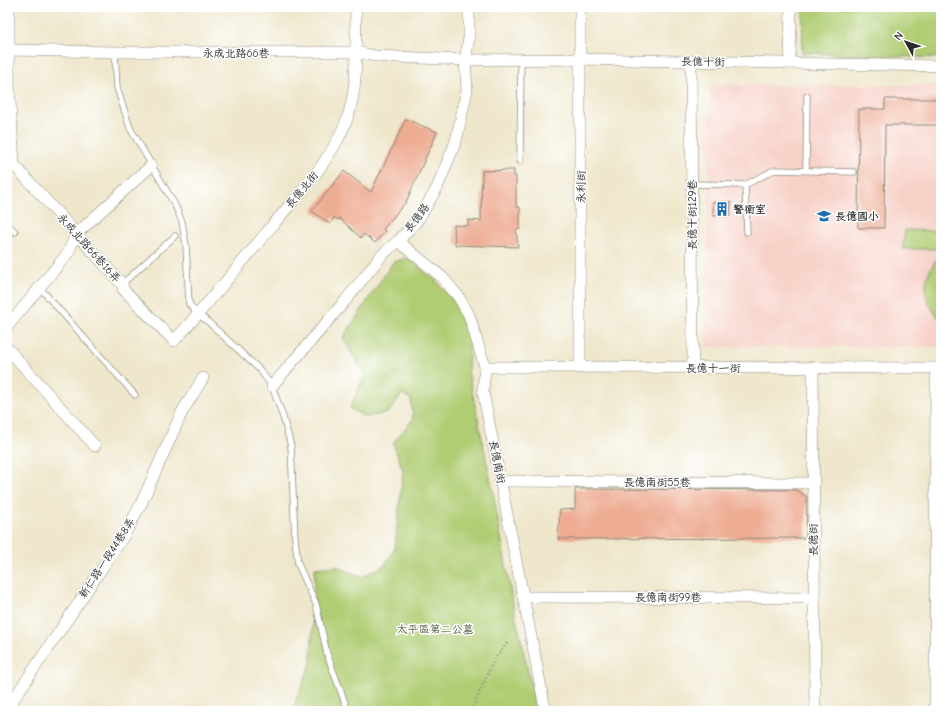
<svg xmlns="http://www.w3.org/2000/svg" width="948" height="718" viewBox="0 0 948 718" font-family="'Comic Neue','LXGW WenKai TC',sans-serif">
  <rect width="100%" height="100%" fill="#fff"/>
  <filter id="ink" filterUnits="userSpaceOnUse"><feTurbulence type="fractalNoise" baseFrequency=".025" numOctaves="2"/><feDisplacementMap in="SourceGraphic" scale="8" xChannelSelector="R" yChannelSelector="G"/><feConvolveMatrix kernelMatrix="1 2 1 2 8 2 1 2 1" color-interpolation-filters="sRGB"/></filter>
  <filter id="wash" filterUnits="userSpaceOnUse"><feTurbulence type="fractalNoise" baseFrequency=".012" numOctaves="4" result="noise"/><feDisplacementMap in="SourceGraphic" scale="16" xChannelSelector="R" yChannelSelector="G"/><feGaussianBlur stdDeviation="0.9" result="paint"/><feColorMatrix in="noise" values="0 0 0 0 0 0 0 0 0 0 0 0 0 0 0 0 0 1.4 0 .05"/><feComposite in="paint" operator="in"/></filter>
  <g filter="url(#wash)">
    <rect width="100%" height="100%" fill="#efe7cc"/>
    <path fill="#f7d1c7" d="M710,85H941V347H706Z"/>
    <g fill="#b0cd73" stroke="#6e7c4f">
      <path d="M803,7H941V58L802,53Z"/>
      <path d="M905,230L941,231V249H903Z"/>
      <path d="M941,254V320C920,298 921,277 941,254Z"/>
      <path d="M408,258L435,280L461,310L470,333L468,371L492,486L513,605L537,711H292L311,663L315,568L336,566L362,577L385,565L395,548L403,471L393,443L413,419L411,399L402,394L388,413L365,417L350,408L365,375L343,338L393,262Z"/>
    </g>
    <g id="blocks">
      <g fill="#eeac93">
        <path d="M885,99H941V125H885L884,228H858L859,109H885Z"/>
        <path d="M406,119L437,132L406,202L383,229L385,231L375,243L364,234L361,238L339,218L338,220L334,217L330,224L312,211L344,171L371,192Z"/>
        <path d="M514,170V176H516V207H520V229L516,230L518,247L455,245L454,225L468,226V220L481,221L482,171Z"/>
        <path d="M713,202H731L730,216H713Z"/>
        <path d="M575,489L797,490L807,497L806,538L558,539L560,510L575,509Z"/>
      </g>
    </g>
  </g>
  <g filter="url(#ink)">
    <use href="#blocks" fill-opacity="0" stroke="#8d897c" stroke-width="1"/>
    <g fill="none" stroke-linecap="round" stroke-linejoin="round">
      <defs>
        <g id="service">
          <path d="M115,52L117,88L130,128L175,205L182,222L186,245L189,304L198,315L206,320L260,370L272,386L283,417L291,446L295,539L298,564L316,604L327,654L348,711"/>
          <path d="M520,161L521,59"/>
          <path d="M806,170L807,96"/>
          <path d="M692,184L745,185L774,170L854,172"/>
          <path d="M745,185L747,232"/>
          <path d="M7,224L15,232"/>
          <path d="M122,284L175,236"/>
          <path d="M40,288L135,395"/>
        </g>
        <g id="minor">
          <path d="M9,7V84L14,165L122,284L123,289L174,341C208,304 239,266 271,227C300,192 335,158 349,113C359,80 355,42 356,7"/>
          <path d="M7,50L115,52H355L375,56L465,60L580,59L941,66"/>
          <path d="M691,62L693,368"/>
          <path d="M790,63L791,7"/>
          <path d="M398,241L443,278L458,296L469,315L485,367L483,392L545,708L549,711"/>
          <path d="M7,327L68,253L76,234L151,166"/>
          <path d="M7,348L95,446"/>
          <path d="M485,367L941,368"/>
          <path d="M580,368V7"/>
          <path d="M813,368L815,711"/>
          <path d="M272,386L345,301L382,255L398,241L418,220L437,188L456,141L467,90L465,60L469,38V7"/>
          <path d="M501,481L813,483"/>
          <path d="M523,597L814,598"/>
          <path d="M7,709L125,534L141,504L182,412L203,378"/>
          <path d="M935,711L936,368"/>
        </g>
      </defs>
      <use href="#service" stroke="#8d897c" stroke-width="7"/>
      <use href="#minor" stroke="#8d897c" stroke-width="12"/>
      <path stroke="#8d897c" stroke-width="2.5" stroke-dasharray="1 3" stroke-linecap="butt" d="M471,711L494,660L508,642"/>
      <use href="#service" stroke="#fff" stroke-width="5.5"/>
      <use href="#minor" stroke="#fff" stroke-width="11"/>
    </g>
  </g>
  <defs>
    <symbol id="building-bare" viewBox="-9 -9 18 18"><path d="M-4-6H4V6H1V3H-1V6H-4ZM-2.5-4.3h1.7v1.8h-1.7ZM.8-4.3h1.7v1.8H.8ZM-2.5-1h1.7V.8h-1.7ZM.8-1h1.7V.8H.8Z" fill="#1f6fb2" stroke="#fff" stroke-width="2.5" paint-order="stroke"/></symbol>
    <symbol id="school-bare" viewBox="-9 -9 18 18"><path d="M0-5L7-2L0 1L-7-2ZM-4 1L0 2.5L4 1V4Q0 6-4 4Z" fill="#1f6fb2" stroke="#fff" stroke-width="2.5" paint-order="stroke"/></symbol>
  </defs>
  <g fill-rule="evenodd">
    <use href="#building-bare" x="712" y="199" width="20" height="20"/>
    <use href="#school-bare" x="814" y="206" width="20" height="20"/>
  </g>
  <g text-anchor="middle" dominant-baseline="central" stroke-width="3" stroke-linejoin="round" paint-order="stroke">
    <g font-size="11" fill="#2b2b2b" stroke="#fff">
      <text x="236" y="53">永成北路66巷</text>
      <text transform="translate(703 62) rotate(1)">長億十街</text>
      <text transform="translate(581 187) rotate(-90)">永利街</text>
      <text transform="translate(302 190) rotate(-50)">長億北街</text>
      <text transform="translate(692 215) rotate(-90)">長億十街129巷</text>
      <text transform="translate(417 218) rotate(-53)">長億路</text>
      <text transform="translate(89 248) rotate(48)">永成北路66巷16弄</text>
      <text x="713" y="368">長億十一街</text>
      <text transform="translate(497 462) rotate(79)">長億南街</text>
      <text x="657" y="482">長億南街55巷</text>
      <text transform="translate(813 540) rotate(-90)">長德街</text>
      <text transform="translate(107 558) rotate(-57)">新仁路一段44巷8弄</text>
      <text x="668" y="597">長億南街99巷</text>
    </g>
    <g font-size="11" font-weight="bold" fill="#2b2b2b" stroke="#fff" text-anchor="start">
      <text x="733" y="209">警衛室</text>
      <text x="835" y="216">長億國小</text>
    </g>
    <g font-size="11" fill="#535c41" stroke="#fff">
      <text x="435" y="629">太平區第二公墓</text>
    </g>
  </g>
  <rect width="948" height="718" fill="none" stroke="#fff" stroke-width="24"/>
  <g transform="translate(906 42) rotate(310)" stroke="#ffffff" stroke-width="3" paint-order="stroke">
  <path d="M0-3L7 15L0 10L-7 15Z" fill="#2b2b2b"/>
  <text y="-6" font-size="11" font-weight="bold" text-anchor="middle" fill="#2b2b2b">N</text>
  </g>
</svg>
